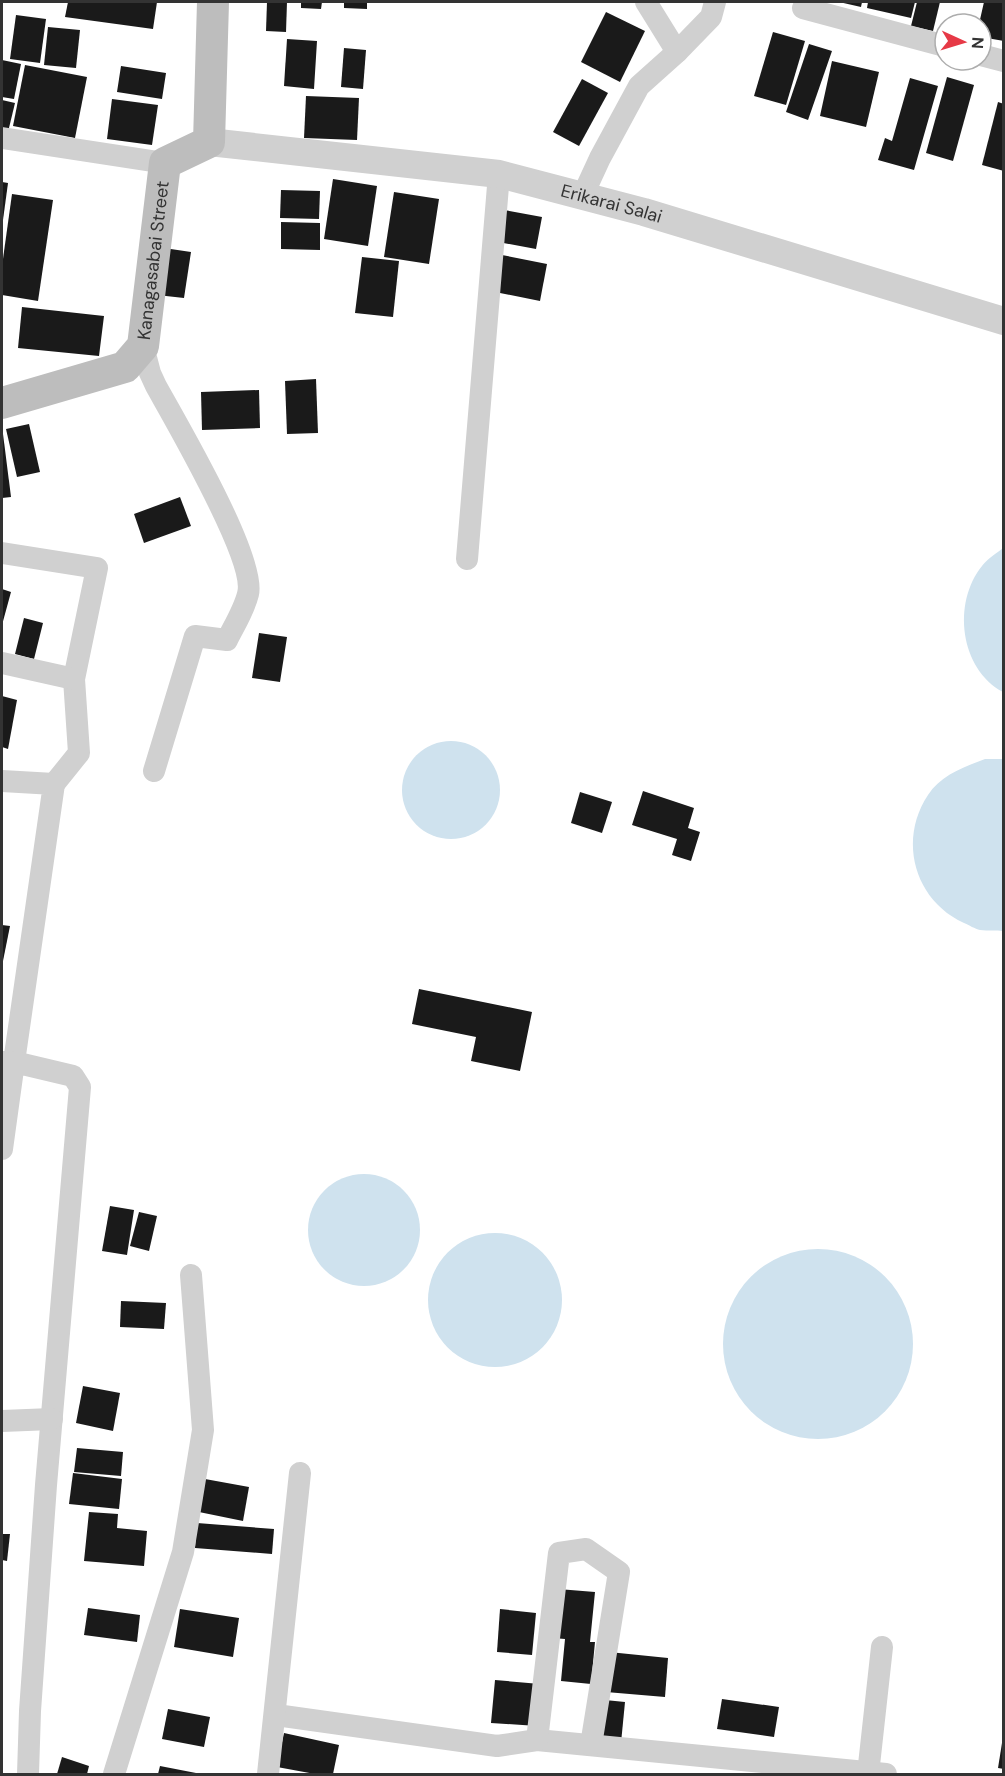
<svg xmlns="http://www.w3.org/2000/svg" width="1005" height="1776" viewBox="0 0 1005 1776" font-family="'DM Sans',sans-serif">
  <rect width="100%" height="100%" fill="#fff"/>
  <g fill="#cfe2ee">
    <path d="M1003,548V692C960,669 952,603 982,566C987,559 997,553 1003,548Z"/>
    <circle cx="451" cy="790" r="49"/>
    <path d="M985,759H1003V931C996,930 988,931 980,930C975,929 969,925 964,923C914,900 898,840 928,795C941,775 964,767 985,759Z"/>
    <circle cx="364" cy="1230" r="56"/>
    <circle cx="495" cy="1300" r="67"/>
    <circle cx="818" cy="1344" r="95"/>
  </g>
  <g fill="#1a1a1a">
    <path d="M68,2H157L153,29L65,17Z"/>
    <path d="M267,2H287L286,32L266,31Z"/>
    <path d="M301,2H322L321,9L301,8Z"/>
    <path d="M344,2H367V9L344,8Z"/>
    <path d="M839,2H862L861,7Z"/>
    <path d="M868,2H915L911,18L867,8Z"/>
    <path d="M917,2H940L933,31L911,26Z"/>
    <path d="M984,2H1004V41L981,37V24H979Z"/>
    <path d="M606,12L645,31L620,82L581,62Z"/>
    <path d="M16,15L46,19L40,63L10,59Z"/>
    <path d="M48,27L80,30L76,68L44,65Z"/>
    <path d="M773,32L805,41L786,105L754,96Z"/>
    <path d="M287,39L317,41L314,89L284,86Z"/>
    <path d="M809,44L832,51L808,120L786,112Z"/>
    <path d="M344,48L366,50L363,89L341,87Z"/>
    <path d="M2,60L21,64L14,99L2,97Z"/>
    <path d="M832,61L879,72L866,127L820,116Z"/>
    <path d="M25,65L87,77L75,138L13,126Z"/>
    <path d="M121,66L166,73L162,99L117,92Z"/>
    <path d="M947,77L974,85L953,161L926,153Z"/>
    <path d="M910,78L938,86L914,170L878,160L885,138L892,141Z"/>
    <path d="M582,79L608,93L579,146L553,132Z"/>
    <path d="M306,96L359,98L357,140L304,138Z"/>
    <path d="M112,99L158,105L152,145L107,139Z"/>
    <path d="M2,100L15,103L8,132L2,131Z"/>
    <path d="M998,102L1004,104V171L982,165Z"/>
    <path d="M333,179L377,186L368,246L324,239Z"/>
    <path d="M2,182L8,183L3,220H2Z"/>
    <path d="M281,190L320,191L319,219L280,218Z"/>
    <path d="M394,192L439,199L429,264L384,257Z"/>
    <path d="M12,194L53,200L38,301L2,295V266Z"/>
    <path d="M504,210L542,217L536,249L498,242Z"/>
    <path d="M281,222L320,223V250L281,249Z"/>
    <path d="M164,248L191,252L184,298L157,295Z"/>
    <path d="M502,255L547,264L540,301L495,292Z"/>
    <path d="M362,257L399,261L393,317L355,313Z"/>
    <path d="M22,307L104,316L99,356L18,348Z"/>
    <path d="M316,379L318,433L287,434L285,381Z"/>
    <path d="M259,390L260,428L202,430L201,392Z"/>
    <path d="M29,424L40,472L17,477L6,429Z"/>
    <path d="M2,426L11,497L2,498Z"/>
    <path d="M180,497L191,526L144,543L134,514Z"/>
    <path d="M2,589L11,592L2,625Z"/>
    <path d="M24,618L43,623L34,659L15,654Z"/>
    <path d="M259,633L287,637L280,682L252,678Z"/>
    <path d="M2,696L17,700L8,749L2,747Z"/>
    <path d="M643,791L694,808L688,828L700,832L691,861L672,855L677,839L632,825Z"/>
    <path d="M580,792L612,802L602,833L571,823Z"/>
    <path d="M2,925L10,926L3,961H2Z"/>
    <path d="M419,989L532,1012L520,1071L471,1061L476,1037L412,1024Z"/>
    <path d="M110,1206L134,1210L127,1255L102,1251Z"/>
    <path d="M139,1212L157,1216L149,1251L130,1246Z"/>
    <path d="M121,1301L166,1303L164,1329L120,1327Z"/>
    <path d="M83,1386L120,1393L113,1431L76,1423Z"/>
    <path d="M77,1448L123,1452L121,1476L74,1472Z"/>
    <path d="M73,1473L122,1479L119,1509L69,1504Z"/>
    <path d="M205,1479L249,1487L243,1521L199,1512Z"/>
    <path d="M89,1512L118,1514L117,1528L147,1531L144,1566L84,1561Z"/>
    <path d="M197,1523L274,1529L272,1554L195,1548Z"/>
    <path d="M2,1534H10L7,1561L2,1560Z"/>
    <path d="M558,1589L595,1592L590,1642H595L591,1684L561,1681L565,1639L553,1638Z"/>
    <path d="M88,1608L140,1615L137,1642L84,1635Z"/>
    <path d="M180,1609L239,1618L233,1657L174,1647Z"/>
    <path d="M500,1609L536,1613L532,1655L497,1652Z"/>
    <path d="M609,1652L668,1658L665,1697L606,1692Z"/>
    <path d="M495,1680L540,1684L537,1726L491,1723Z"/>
    <path d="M722,1699L779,1707L774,1737L717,1729Z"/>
    <path d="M605,1700L625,1702L621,1743L602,1741Z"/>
    <path d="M168,1709L210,1717L204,1747L162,1739Z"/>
    <path d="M284,1733L339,1745L333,1774H315L277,1767Z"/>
    <path d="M1002,1743L1004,1744V1769L998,1768Z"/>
    <path d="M62,1757L89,1766L87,1774H57Z"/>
    <path d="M160,1766L196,1773V1774H158Z"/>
  </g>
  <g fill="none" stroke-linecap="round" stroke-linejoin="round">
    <g stroke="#d0d0d0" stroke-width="22">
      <path d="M646,2L677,52"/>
      <path d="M803,8L945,46"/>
      <path d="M981,55L1004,61"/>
      <path d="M2,138L165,163"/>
      <path d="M582,197L600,158L639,86L677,52L711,17L715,2"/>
      <path d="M143,346L150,373L156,386C176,422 257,560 248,594C244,610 234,626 227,640L195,636L154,771"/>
      <path d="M2,553L97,568L74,679L79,753L54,784"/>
      <path d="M467,559L499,174"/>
      <path d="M2,663L74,679"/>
      <path d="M2,781L54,784L14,1062H2"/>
      <path d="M2,1149L14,1062L73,1076L80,1087L46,1485L30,1711L28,1774"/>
      <path d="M2,1421L52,1419"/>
      <path d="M276,1715L497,1746L537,1740L886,1774"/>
      <path d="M537,1740L559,1553L586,1549L619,1572L591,1745"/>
      <path d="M114,1774L183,1552L203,1430L191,1275"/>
      <path d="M268,1774L300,1473"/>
      <path d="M868,1774L882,1647"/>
    </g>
    <path stroke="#d0d0d0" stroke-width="28" id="s1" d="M209,142L499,174L644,212L1004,321"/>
    <path stroke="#bdbdbd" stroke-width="32" id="s2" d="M2,403L125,367L143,346L165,163L209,142L213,2"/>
  </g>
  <g text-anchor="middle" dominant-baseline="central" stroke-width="6" stroke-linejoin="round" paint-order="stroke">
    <g font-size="18" fill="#333" stroke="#fff">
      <text stroke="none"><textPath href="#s1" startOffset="408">Erikarai Salai</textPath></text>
      <text stroke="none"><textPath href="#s2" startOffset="242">Kanagasabai Street</textPath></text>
    </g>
  </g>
  <rect width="1005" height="1776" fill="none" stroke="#333333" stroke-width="6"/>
  <g transform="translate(963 42) rotate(94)"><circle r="28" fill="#ffffff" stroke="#adadad" stroke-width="1.5"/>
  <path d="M0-4.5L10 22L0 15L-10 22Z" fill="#e63946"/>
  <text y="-9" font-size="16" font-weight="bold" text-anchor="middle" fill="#333333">N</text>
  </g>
</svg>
